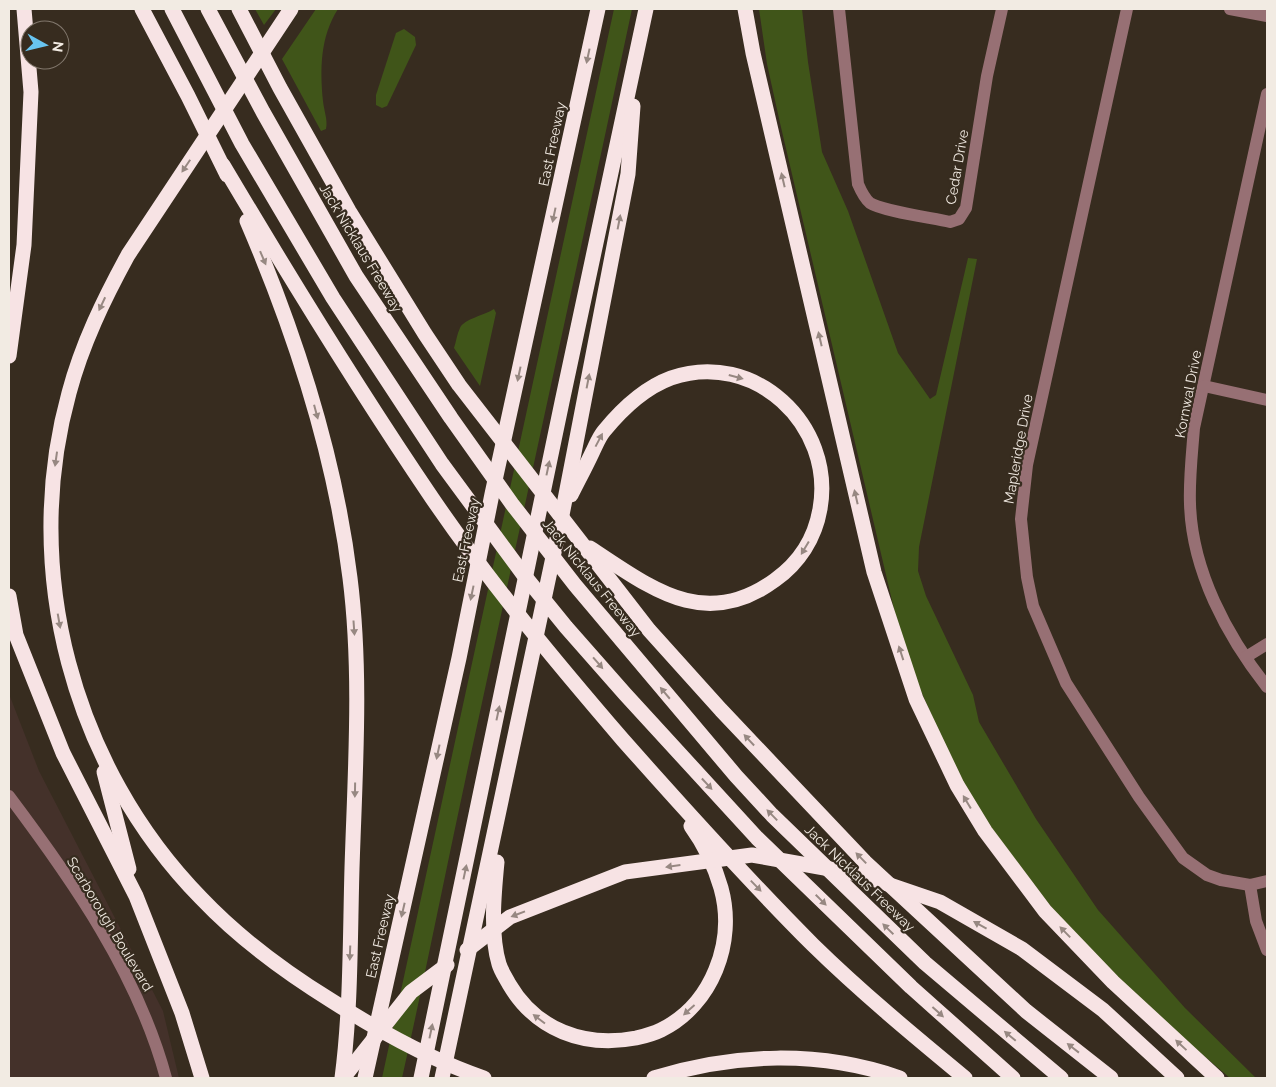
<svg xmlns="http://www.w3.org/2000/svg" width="1276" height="1087" viewBox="0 0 1276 1087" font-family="Raleway,sans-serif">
  <rect width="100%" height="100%" fill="#372c1f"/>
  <path fill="#44312a" d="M9,694L39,771L163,1011L179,1078H9Z"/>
  <g fill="#405519">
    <path d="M255,9H276L264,25Z"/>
    <path d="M316,9H338C320,37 320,69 323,101C324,111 328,120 326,129L321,131L282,59Z"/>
    <path d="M614,9H632C578,263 522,517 467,772C445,874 425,976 402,1078H382Z"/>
    <path d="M759,9H802L808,62L822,152L848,211L898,353L930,399L936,395L968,258L977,259L919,547L918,571L926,596L973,695L979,722L1036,819L1098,910L1185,1008L1256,1078H1230L1143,1004L1061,920L974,805L945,746L918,684L898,626L780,123L767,64Z"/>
    <path d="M404,29L415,37L416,45L387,106L382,108L376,105V95L396,33Z"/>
    <path d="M494,309L496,313L480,386L454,348C456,342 457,334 460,328C464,319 485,315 494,309Z"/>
  </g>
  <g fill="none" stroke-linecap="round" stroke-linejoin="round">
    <g stroke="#977074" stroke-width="12">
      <path d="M839,9L858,184C861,191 864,198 870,203C882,211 933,218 950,222L959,219L966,208L987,76L1002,9"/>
      <path d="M1127,9L1027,465L1021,519L1027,577L1033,606L1066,683L1139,797L1183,858L1207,875L1221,880L1250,885L1267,881"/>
      <path d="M1230,9L1267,16"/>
      <path d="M1267,94L1194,428C1192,454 1189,479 1190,504C1192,571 1227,636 1267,687"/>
      <path d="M1204,386L1267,400"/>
      <path d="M1246,657L1267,644"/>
      <path d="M9,796C73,881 138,974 166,1078"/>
      <path d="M1250,885L1256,921L1267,950"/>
    </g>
    <g stroke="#f7e3e4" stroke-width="15">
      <path d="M142,9L188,96L227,175"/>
      <path d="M172,9L242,144L333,298L442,464L523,574L566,627L625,694L757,838L911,987L1013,1078"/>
      <path d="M208,9L263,112L356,276L451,418L512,504L575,585L736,776L772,815L925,963L1061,1078"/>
      <path d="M239,9L280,88L349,211L425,334L459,385L649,630L721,710L865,862L1026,1011L1111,1078"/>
      <path d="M291,9L128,255C104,299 82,344 69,393C20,570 73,767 201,898C239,938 285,972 332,1001C379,1031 431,1060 484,1078"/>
      <path d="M745,9L753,53L874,572L916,699L957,785L985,831L1045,911L1113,982L1217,1078"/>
      <path d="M223,165C290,278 358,389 432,498C490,583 556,662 623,740C685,810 747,879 813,945C861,992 913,1035 965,1078"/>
      <path d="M247,221C296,335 335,455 350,578C362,673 355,773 352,868C350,938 351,1009 342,1078"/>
      <path d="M9,356L24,245L31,92L24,9"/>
      <path d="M571,495C578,481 586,466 593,451C596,445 599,437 604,431C622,409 644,388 671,378C754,349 835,425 820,509C815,538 799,563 775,580C704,632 650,587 590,548"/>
      <path d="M9,596L16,635L63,753L136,896L182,1013L202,1078"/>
      <path d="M104,772L129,869"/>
      <path d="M497,862C494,893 490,934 499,964C501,971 506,978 509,984C536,1030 584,1048 636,1038C645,1036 653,1034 661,1030C712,1005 736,942 721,888C715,867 704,844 691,826"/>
      <path d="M467,950L510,917L625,872L752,855L858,874L940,902L1022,949L1103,1010L1177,1078"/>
      <path d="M343,1078L411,992L447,965"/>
      <path d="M365,1078L459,658L492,494L598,9"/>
      <path d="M421,1078L562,402L646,9"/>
      <path d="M442,1078L562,515L628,174L633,106"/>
      <path d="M654,1078C734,1053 820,1050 900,1078"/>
    </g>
  </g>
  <defs><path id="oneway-solid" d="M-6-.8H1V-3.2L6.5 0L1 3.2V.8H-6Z" transform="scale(1.25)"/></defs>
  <g fill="#978882">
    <use href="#oneway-solid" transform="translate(588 56) rotate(102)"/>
    <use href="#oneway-solid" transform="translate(186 166) rotate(124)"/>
    <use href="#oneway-solid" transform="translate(783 180) rotate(-103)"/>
    <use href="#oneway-solid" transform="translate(554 215) rotate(102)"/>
    <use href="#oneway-solid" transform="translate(619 222) rotate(-79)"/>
    <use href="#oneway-solid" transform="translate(263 258) rotate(67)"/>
    <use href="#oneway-solid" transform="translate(102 304) rotate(115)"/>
    <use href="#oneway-solid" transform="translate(820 339) rotate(-103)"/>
    <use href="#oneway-solid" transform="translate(519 374) rotate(102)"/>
    <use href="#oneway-solid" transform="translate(736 377) rotate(15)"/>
    <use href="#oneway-solid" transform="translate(588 381) rotate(-79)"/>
    <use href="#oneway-solid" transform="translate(316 412) rotate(75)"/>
    <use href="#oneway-solid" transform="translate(599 440) rotate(-62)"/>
    <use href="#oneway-solid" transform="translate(56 459) rotate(98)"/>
    <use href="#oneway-solid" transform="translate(548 468) rotate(-78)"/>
    <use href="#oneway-solid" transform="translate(856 497) rotate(-103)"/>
    <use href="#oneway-solid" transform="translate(805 548) rotate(121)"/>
    <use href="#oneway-solid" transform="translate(472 593) rotate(102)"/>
    <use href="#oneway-solid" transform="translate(59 621) rotate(80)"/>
    <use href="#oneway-solid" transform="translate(354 628) rotate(86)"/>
    <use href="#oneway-solid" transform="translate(901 653) rotate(-108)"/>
    <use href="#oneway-solid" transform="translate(598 663) rotate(49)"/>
    <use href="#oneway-solid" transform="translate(665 693) rotate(-130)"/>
    <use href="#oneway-solid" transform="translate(498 713) rotate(-78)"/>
    <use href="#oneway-solid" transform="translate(749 740) rotate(-133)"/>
    <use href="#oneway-solid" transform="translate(438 752) rotate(102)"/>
    <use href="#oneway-solid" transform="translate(707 784) rotate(47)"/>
    <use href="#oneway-solid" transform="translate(355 790) rotate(91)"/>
    <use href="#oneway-solid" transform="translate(967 802) rotate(-121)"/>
    <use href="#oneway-solid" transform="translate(772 815) rotate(-134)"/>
    <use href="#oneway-solid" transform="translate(861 858) rotate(-134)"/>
    <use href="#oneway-solid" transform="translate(673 866) rotate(172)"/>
    <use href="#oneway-solid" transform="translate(465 872) rotate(-78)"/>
    <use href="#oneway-solid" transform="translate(756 886) rotate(46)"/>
    <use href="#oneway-solid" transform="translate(821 900) rotate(45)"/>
    <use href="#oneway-solid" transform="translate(403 910) rotate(103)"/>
    <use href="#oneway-solid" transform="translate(518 914) rotate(159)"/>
    <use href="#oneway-solid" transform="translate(980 925) rotate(-151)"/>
    <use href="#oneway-solid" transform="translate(888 929) rotate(-136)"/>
    <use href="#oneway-solid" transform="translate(1065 932) rotate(-134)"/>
    <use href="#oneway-solid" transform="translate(350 953) rotate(92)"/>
    <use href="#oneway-solid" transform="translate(689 1010) rotate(138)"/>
    <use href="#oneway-solid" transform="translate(938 1012) rotate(42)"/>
    <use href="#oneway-solid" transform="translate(539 1019) rotate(-143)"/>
    <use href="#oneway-solid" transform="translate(431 1031) rotate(-78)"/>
    <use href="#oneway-solid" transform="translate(1010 1036) rotate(-140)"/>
    <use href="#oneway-solid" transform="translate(1181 1045) rotate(-137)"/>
    <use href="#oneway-solid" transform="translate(1073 1048) rotate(-142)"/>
  </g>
  <g text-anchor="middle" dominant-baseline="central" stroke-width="4.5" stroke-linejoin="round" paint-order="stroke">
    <g font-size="14" fill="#f2ebe3" stroke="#372c1f">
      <text transform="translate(552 144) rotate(-78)">East Freeway</text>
      <text transform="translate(957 167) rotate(-80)">Cedar Drive</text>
      <text transform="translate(361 248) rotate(59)">Jack Nicklaus Freeway</text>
      <text transform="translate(1188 394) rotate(-79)">Kornwal Drive</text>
      <text transform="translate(1018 449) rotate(-80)">Mapleridge Drive</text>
      <text transform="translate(466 540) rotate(-78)">East Freeway</text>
      <text transform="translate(592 578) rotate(51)">Jack Nicklaus Freeway</text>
      <text transform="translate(860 878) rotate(44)">Jack Nicklaus Freeway</text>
      <text transform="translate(110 924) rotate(59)">Scarborough Boulevard</text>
      <text transform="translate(380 936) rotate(-77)">East Freeway</text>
    </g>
  </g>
  <rect width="1276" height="1087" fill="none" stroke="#f2ebe3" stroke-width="20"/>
  <g transform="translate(45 45) rotate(98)"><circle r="24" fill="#372c1f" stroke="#82786d"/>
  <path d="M0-4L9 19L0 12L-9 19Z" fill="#68c4f0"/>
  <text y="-8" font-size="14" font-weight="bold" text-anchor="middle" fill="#f2ebe3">N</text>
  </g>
</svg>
